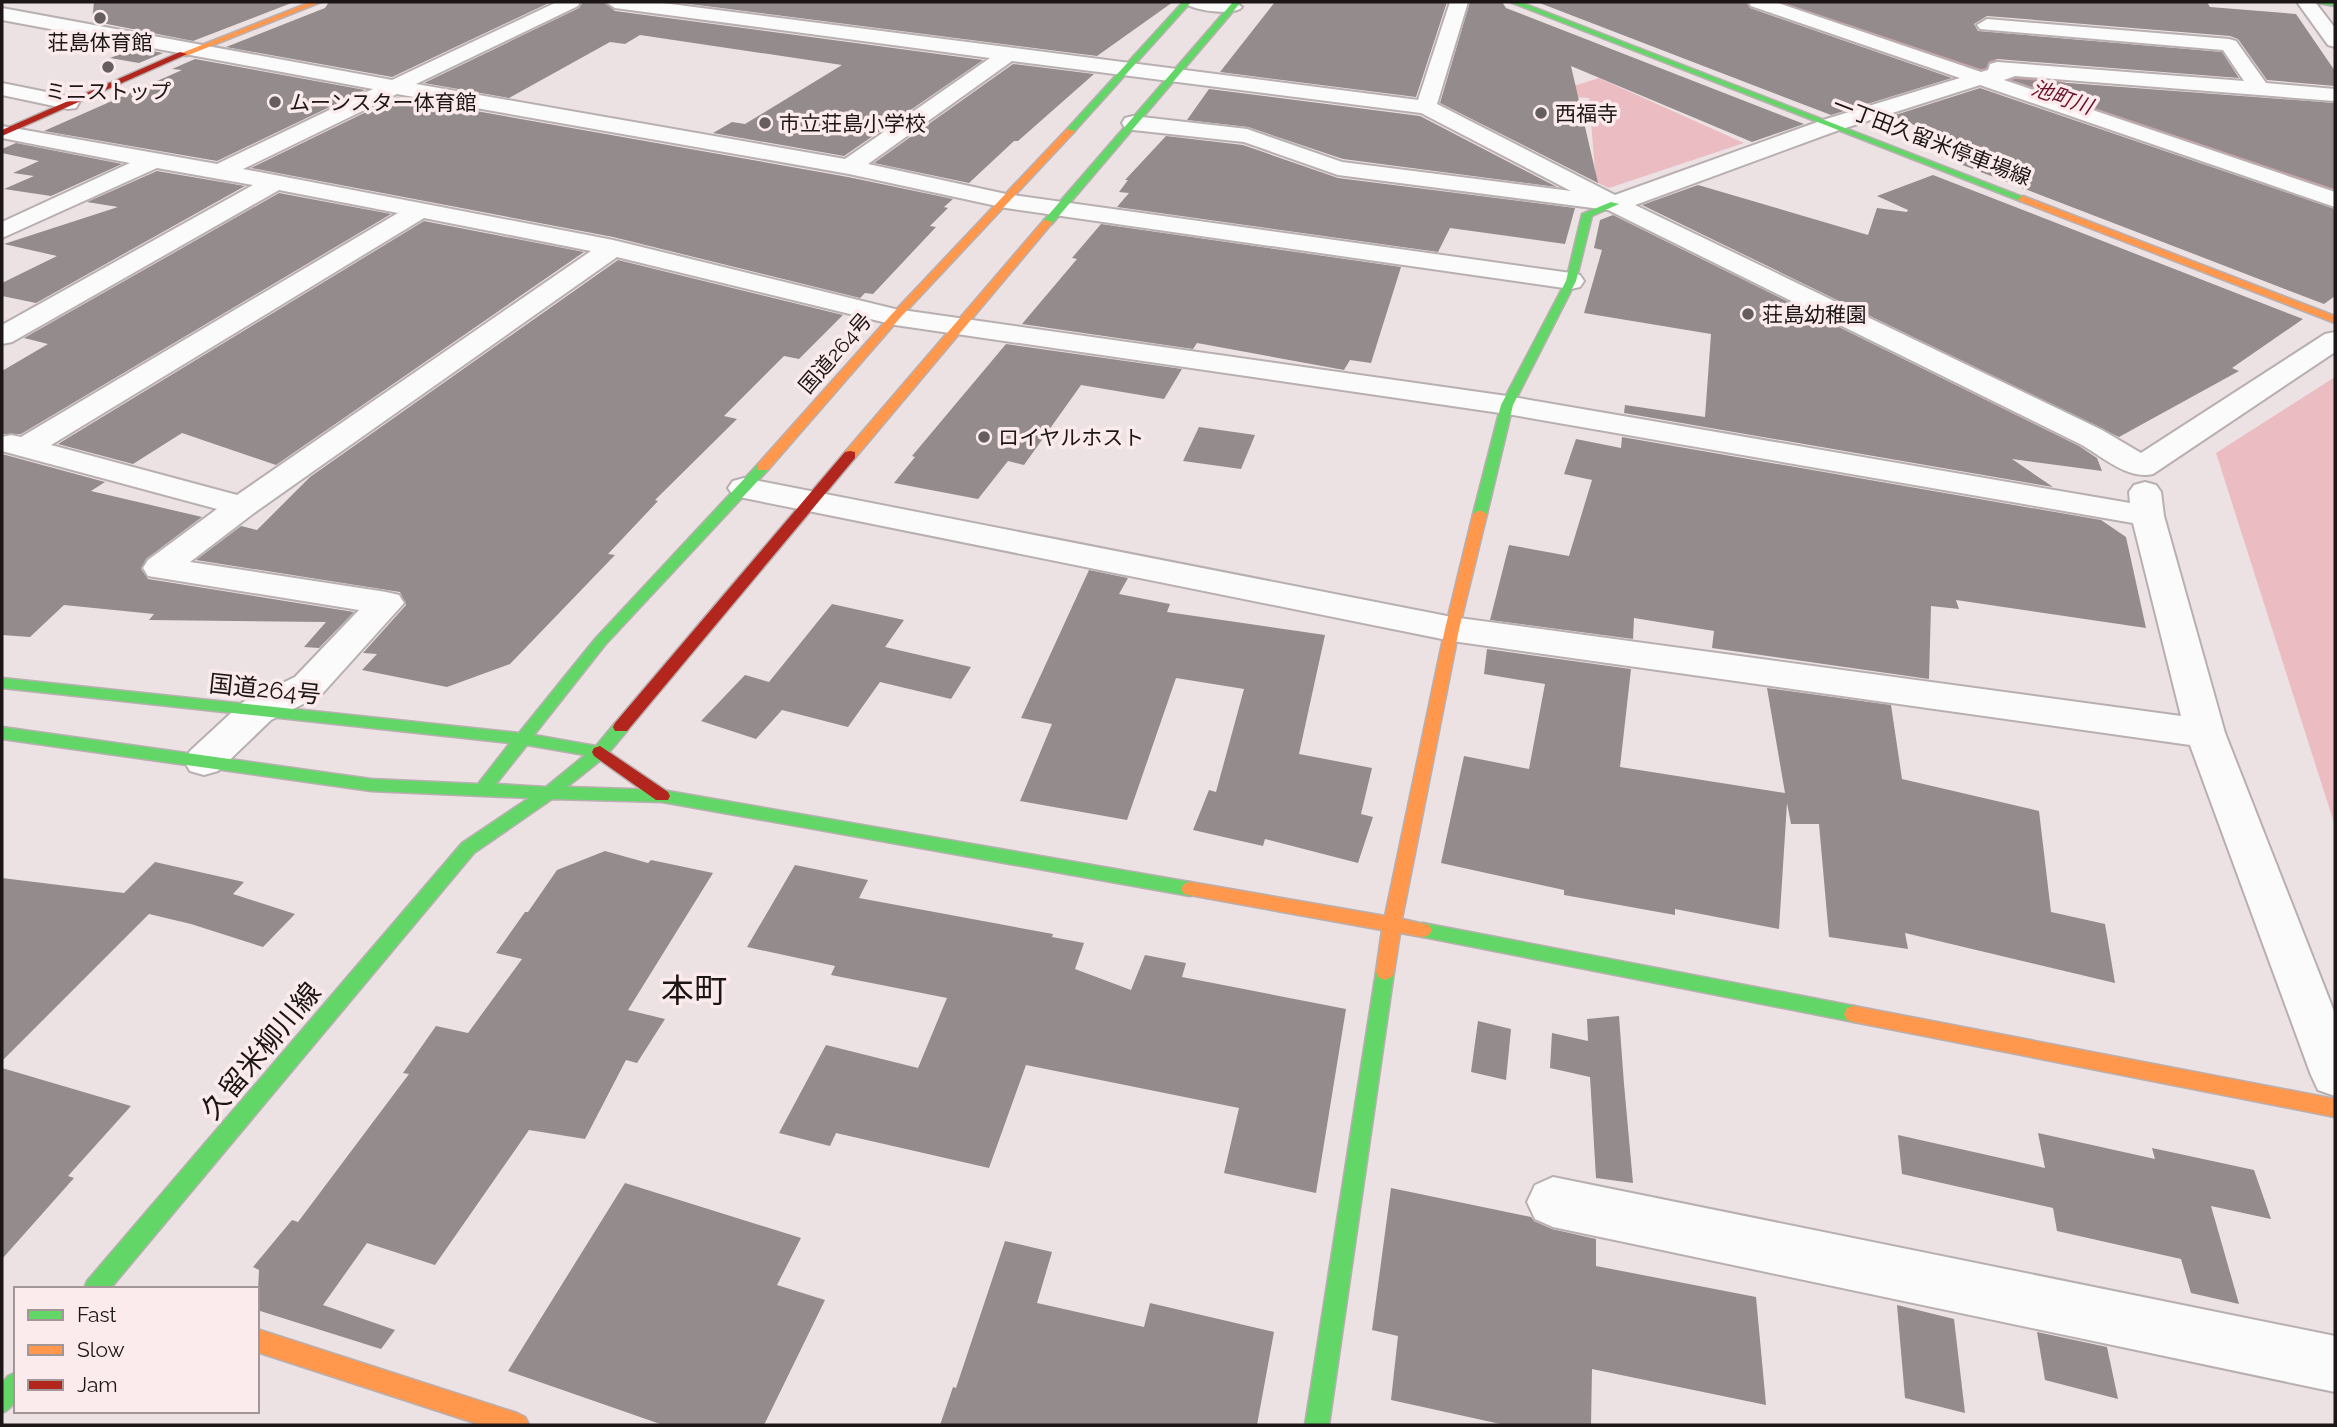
<svg xmlns="http://www.w3.org/2000/svg" width="2337" height="1427" viewBox="0 0 2337 1427" font-family="Raleway,'Noto Sans JP',sans-serif">
  <rect width="100%" height="100%" fill="#ede2e3"/>
  <g fill="#ebbdc2">
    <path d="M1536,77L1577,85L1599,78L1744,143L1609,188L1596,182L1589,98L1532,94Z"/>
    <path d="M2335,377V826L2216,453Z"/>
  </g>
  <g fill="none" stroke-linecap="round" stroke-linejoin="round">
    <path fill="#cf989f" fill-rule="evenodd" d="M1770,2H1828L2335,175V207L1776,10Z"/>
  </g>
  <g fill="#938b8c">
    <path d="M94,2H294L193,41L92,21Z"/>
    <path d="M329,2H551L392,77L226,47L325,8Z"/>
    <path d="M583,2H604L615,11L983,60L844,156L713,133L732,122L745,124L842,65L640,35L625,44L610,42L509,98L424,83L579,8Z"/>
    <path d="M674,2H1173L1097,56Z"/>
    <path d="M1275,2H1447L1416,97L1220,72Z"/>
    <path d="M1470,2H1502L1506,8L1804,124L1752,142L1571,66L1598,183L1440,103Z"/>
    <path d="M1537,2H1746L1750,8L1952,78L1831,115Z"/>
    <path d="M1782,2H2207L2210,7L2296,14L2335,71V86L2267,80L2238,39L2230,36L1987,16L1974,24L1978,31L2222,52L2239,78L1997,59L1989,61L1986,68L1981,69Z"/>
    <path d="M136,48L163,53L139,63L110,58Z"/>
    <path d="M195,59L365,90L217,161L44,131L182,70L172,69Z"/>
    <path d="M1013,64L1094,74L1018,141H1014L969,183L874,163Z"/>
    <path d="M2015,79L2335,103V189L2012,80Z"/>
    <path d="M1980,88L2335,209V296L2324,304L1960,164L1986,154L1892,116Z"/>
    <path d="M1209,89L1420,116L1557,187L1343,159L1248,127L1187,120Z"/>
    <path d="M397,97L848,177L953,199L944,207L948,208L930,226L936,227L873,294L865,293L860,298L613,237L251,168Z"/>
    <path d="M1166,136L1243,145L1338,178L1575,208L1565,244L1450,228L1438,252L1117,207L1129,193L1119,192L1128,180H1125Z"/>
    <path d="M16,143L122,164L51,196L4,189L34,176L13,173L39,161L2,153V149Z"/>
    <path d="M157,171L245,186L36,303L2,296V283L57,256L4,244L118,207L87,202Z"/>
    <path d="M1933,175L2303,319L2232,368L2239,371L2119,437L1642,205L1698,185L1868,235L1877,208L1907,212L1908,210L1877,196Z"/>
    <path d="M279,193L391,214L21,434H2V371L48,344L24,338Z"/>
    <path d="M1613,215L2079,446L2097,458L2102,471L2012,459L2053,487L1624,413L1625,405L1705,417L1711,334L1584,313L1602,250L1594,248L1600,220Z"/>
    <path d="M424,221L584,252L276,465L182,433L133,464L58,444Z"/>
    <path d="M1101,224L1401,267L1371,363L1350,360L1344,370L1197,343L1193,349L1022,324L1077,259L1072,258Z"/>
    <path d="M618,260L843,315L799,359L784,356L724,416L737,419L655,500L658,501L608,554L615,555L510,664L447,687L362,670L377,654L363,653L406,605L400,592L196,560L241,526L257,530L310,477Z"/>
    <path d="M1006,344L1182,369L1164,399L1081,385L1024,465L1008,461L978,499L894,483L915,457L912,456Z"/>
    <path d="M1199,427L1255,435L1241,469L1183,461Z"/>
    <path d="M1622,437L2101,520L2126,537L2146,628L1956,600L1959,609L1931,606L1929,679L1712,648L1714,631L1634,618L1633,639L1490,620L1509,545L1569,556L1592,480L1564,474L1576,439L1621,448Z"/>
    <path d="M2,454L105,482L91,491L202,517L146,559L141,569L148,579L354,612L319,648L304,647L326,622L149,620L154,614L64,605L30,637L2,635Z"/>
    <path d="M1089,570L1128,578L1119,594L1170,604L1167,612L1325,635L1299,754L1372,768L1361,814L1373,817L1358,863L1265,839L1263,846L1193,830L1209,790L1216,792L1244,689L1176,678L1127,820L1020,801L1052,724L1021,718Z"/>
    <path d="M832,604L904,620L885,647L971,667L951,699L880,682L848,727L782,710L756,739L701,721L745,675L769,682Z"/>
    <path d="M1487,649L1631,669L1620,767L1785,793L1767,688L1891,705L1902,779L2039,811L2051,912L2105,924L2115,983L1905,933L1908,949L1829,937L1819,824H1791L1787,803L1779,929L1675,909V915L1564,895V890L1441,863L1464,756L1529,769L1545,684L1484,674Z"/>
    <path d="M605,851L648,863L651,860L713,873L628,1010L665,1019L637,1063L626,1060L585,1139L529,1130L435,1265L367,1243L323,1305L395,1330L381,1349L257,1310L259,1270L253,1267L292,1220L298,1222L409,1074L403,1073L436,1026L468,1033L522,959L496,953L525,912H528L557,870Z"/>
    <path d="M155,862L244,882L233,894L295,914L263,947L191,924L149,914L2,1061V878L124,893Z"/>
    <path d="M795,865L868,880L859,898L1053,934L1052,937L1084,943L1075,969L1131,990L1145,955L1186,963L1182,977L1346,1009L1316,1193L1224,1173L1239,1108L1026,1065L989,1168L836,1133L830,1146L779,1133L826,1045L918,1068L947,998L831,975L835,966L747,947Z"/>
    <path d="M1619,1016L1624,1084L1633,1183L1596,1178L1590,1077L1550,1068L1552,1033L1588,1041L1587,1019Z"/>
    <path d="M1478,1021L1511,1029L1506,1080L1471,1072Z"/>
    <path d="M2,1068L131,1106L68,1176L74,1178L2,1259Z"/>
    <path d="M2038,1133L2155,1159L2152,1148L2254,1170L2271,1219L2211,1206L2239,1304L2191,1293L2181,1259L2057,1231L2053,1208L1902,1174L1898,1135L2045,1168Z"/>
    <path d="M625,1183L801,1238L777,1285L825,1300L764,1425H663L508,1371Z"/>
    <path d="M1391,1188L1531,1217L1534,1221L1552,1229L1596,1239V1266L1756,1297L1766,1405L1592,1369L1591,1425H1505L1391,1400L1398,1336L1372,1330Z"/>
    <path d="M1005,1241L1052,1252L1037,1303L1144,1327L1150,1303L1274,1332L1257,1425H940L953,1387L956,1388Z"/>
    <path d="M1897,1305L1954,1319L1965,1413L1905,1398Z"/>
    <path d="M2037,1332L2107,1347L2118,1399L2045,1380Z"/>
  </g>
  <g fill="none" stroke-linecap="round" stroke-linejoin="round">
    <defs>
      <g id="street">
        <path d="M557,2H580L578,6L416,84L845,159L990,58L615,8L606,2H655L1418,100L1450,2H1468L1437,104L1615,195L1823,120L1960,78L1751,6L1749,2H1775L1981,72L1988,70L1990,64L1997,62L2244,81L2223,50L1980,29L1977,25L1987,19L2229,39L2236,41L2266,83L2335,89V101L2015,76L2004,80L2335,192V207L1980,85L1839,130L1635,205L2102,430L2141,453L2325,334L2335,332V352L2153,474C2127,480 2102,456 2080,444L1608,210L1338,175L1244,142L1133,130L1125,128L1122,123L1125,118L1133,116L1247,129L1342,162L1571,191L1421,113L1012,61L868,164L1006,194L1571,273L1580,275L1584,281L1580,287L1571,289L1006,208L849,174L397,94L243,169L613,240L895,309L1507,396L2130,503L2129,492L2134,485L2145,482L2156,485L2161,492L2164,516L2225,733L2335,1014V1096L2318,1090L2311,1075L2190,745L1452,641L744,498L733,495L728,488L733,481L744,478L1452,617L2181,716L2133,523L1507,414L895,325L617,257L254,513L190,562L386,592L399,595L404,603L321,695L271,720L218,771L204,775L190,771L184,761L190,751L243,702L295,677L359,610L148,576L143,568L148,560L217,509L2,451V437L11,435L21,437L398,213L279,190L12,342L2,344V325L253,185L157,168L2,238V222L130,163L2,138V126L217,164L373,89L2,20V8L392,80ZM424,218L591,251L237,495L51,445Z"/>
        <path d="M1184,2H1234L1242,7C1235,16 1191,11 1184,2Z"/>
        <path d="M2297,2H2315L2335,28V47L2328,45Z"/>
        <path d="M2,83L76,98L79,103L76,108L68,109L2,95Z"/>
        <path d="M1553,1177L2335,1336V1392L1553,1227L1535,1219L1527,1202L1535,1185Z"/>
      </g>
      <g id="fast">
        <path d="M1183,2H1191L1073,133H1067V129Z"/>
        <path d="M1233,2H1241L1052,224H1044V220Z"/>
        <path d="M1510,2H1520L2028,199L2020,201Z"/>
        <path d="M2311,2H2335V6Z"/>
        <path d="M1611,202L1619,204L1592,216L1576,281L1513,405L1487,514L1485,517H1475L1473,514L1501,405L1566,281L1582,214Z"/>
        <path d="M763,463L768,464V470L605,645L534,735L596,746L615,723H627L629,727L627,731L606,756L567,787L662,790L1190,882L1196,884L1199,889L1196,894L1190,896L662,802L552,799L474,853L110,1289H84L87,1281L462,843L529,798L371,791L2,739V727L371,779L478,784L510,743L2,688V678L519,733L595,639L758,464ZM527,745L585,755L546,787L496,784Z"/>
        <path d="M1423,923L1854,1006L1861,1008L1864,1014L1861,1020L1854,1022L1423,937L1417,935L1414,930L1417,925Z"/>
        <path d="M1385,964L1392,967L1394,972L1329,1425H1305L1376,972L1378,967Z"/>
        <path d="M16,1372C16,1390 20,1405 2,1413V1383L8,1376Z"/>
      </g>
      <g id="slow">
        <path d="M311,2H321L186,56L179,54Z"/>
        <path d="M1067,129L1075,131L899,319L768,470H758V464L891,315Z"/>
        <path d="M2023,196L2335,316V323L2020,201L2018,199Z"/>
        <path d="M1044,220L1053,222L855,458H845V452Z"/>
        <path d="M1480,510L1487,514L1459,629L1402,919L1429,925L1432,930L1429,935L1423,937L1400,933L1394,972L1392,977L1385,980L1378,977L1376,972L1382,930L1184,894L1181,889L1184,884L1190,882L1385,916L1445,629L1473,514Z"/>
        <path d="M1854,1006L2335,1099V1117L1854,1022L1847,1020L1844,1014L1847,1008Z"/>
        <path d="M257,1329L517,1413L525,1417L529,1425H481L257,1352Z"/>
      </g>
      <g id="jam">
        <path d="M180,52L187,54L2,136V130Z"/>
        <path d="M850,451L855,452V458L627,731H615L613,727L615,723L845,452Z"/>
        <path d="M600,746L668,792L670,796L668,800H656L594,756L592,752L594,748Z"/>
      </g>
    </defs>
    <use href="#street" stroke="#b8afb0" stroke-width="4"/>
    <use href="#fast" stroke="#b8afb0" stroke-width="3"/>
    <use href="#slow" stroke="#b8afb0" stroke-width="3"/>
    <use href="#jam" stroke="#b8afb0" stroke-width="3"/>
    <use href="#street" fill="#fcfbfb" fill-rule="evenodd"/>
    <use href="#fast" fill="#63d668" fill-rule="evenodd"/>
    <use href="#slow" fill="#ff974d" fill-rule="evenodd"/>
    <use href="#jam" fill="#b3261e" fill-rule="evenodd"/>
  </g>
  <g fill="#665d5e" stroke="#fcebed" stroke-width="2.5">
    <circle cx="100" cy="18" r="7"/>
    <circle cx="108" cy="67" r="7"/>
    <circle cx="275" cy="102" r="7"/>
    <circle cx="1541" cy="113" r="7"/>
    <circle cx="765" cy="123" r="7"/>
    <circle cx="1748" cy="314" r="7"/>
    <circle cx="984" cy="437" r="7"/>
  </g>
  <g text-anchor="middle" dominant-baseline="central" stroke-width="7" stroke-linejoin="round" paint-order="stroke">
    <g font-size="21" fill="#1d1616" stroke="#fcebed" text-anchor="start">
      <text x="100" y="42" text-anchor="middle">荘島体育館</text>
      <text x="108" y="91" text-anchor="middle">ミニストップ</text>
      <text x="289" y="102">ムーンスター体育館</text>
      <text x="1555" y="113">西福寺</text>
      <text x="779" y="123">市立荘島小学校</text>
      <text x="1762" y="314">荘島幼稚園</text>
      <text x="998" y="437">ロイヤルホスト</text>
    </g>
    <g font-size="21" font-style="italic" fill="#6d142a" stroke="#fcebed">
      <text transform="translate(2062 97) rotate(19)">池町川</text>
    </g>
    <g font-size="21" fill="#1d1616" stroke="#fcebed">
      <text transform="translate(1932 141) rotate(21)">一丁田久留米停車場線</text>
      <text transform="translate(835 353) rotate(-49)">国道264号</text>
    </g>
    <g font-size="24" fill="#1d1616" stroke="#fcebed">
      <text transform="translate(265 689) rotate(6)">国道264号</text>
    </g>
    <g font-size="28" fill="#1d1616" stroke="#fcebed">
      <text transform="translate(261 1051) rotate(-50)">久留米柳川線</text>
    </g>
    <g font-size="33" fill="#1d1616" stroke="#fcebed">
      <text x="694" y="990">本町</text>
    </g>
  </g>
  <rect width="2337" height="1427" fill="none" stroke="#1d1616" stroke-width="7"/>
  <rect x="14" y="1287" width="245" height="126" fill="#fcebed" stroke="#a39697" stroke-width="2"/>
  <rect x="28" y="1310" width="35" height="10" fill="#63d668" stroke="#a39697" stroke-width="2"/>
  <text x="77" y="1322" font-size="21" fill="#1d1616">Fast</text>
  <rect x="28" y="1345" width="35" height="10" fill="#ff974d" stroke="#a39697" stroke-width="2"/>
  <text x="77" y="1357" font-size="21" fill="#1d1616">Slow</text>
  <rect x="28" y="1380" width="35" height="10" fill="#b3261e" stroke="#a39697" stroke-width="2"/>
  <text x="77" y="1392" font-size="21" fill="#1d1616">Jam</text>
</svg>
